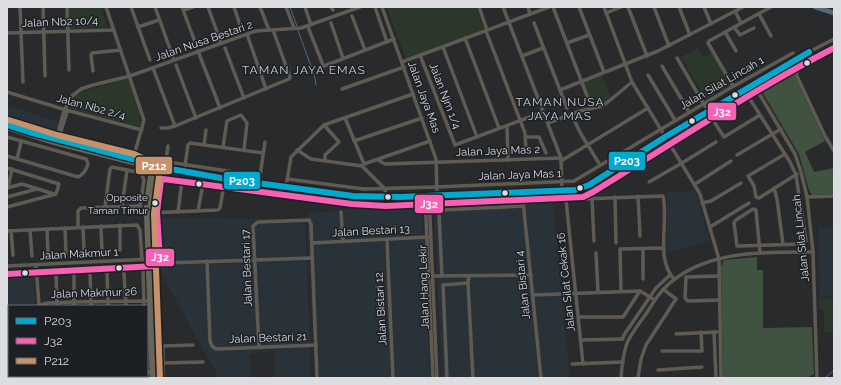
<svg xmlns="http://www.w3.org/2000/svg" width="841" height="385" viewBox="0 0 841 385" font-family="Raleway,sans-serif">
  <rect width="100%" height="100%" fill="#282a2c"/>
  <g fill="#2a3239">
    <path d="M7,105L59,122L57,132L7,116Z"/>
    <path d="M695,191L710,240L667,253V192Z"/>
    <path d="M552,195L570,378H442L434,210L444,201Z"/>
    <path d="M413,203L422,210L430,378H315L307,216L311,213Z"/>
    <path d="M156,218L305,219L311,378H275V351L250,354L251,378H219L161,273Z"/>
    <path d="M834,227V296L820,297L818,228Z"/>
    <path d="M33,269L35,306H9V338H7V270Z"/>
  </g>
  <g fill="#2b372a">
    <path d="M69,7H102L107,27L69,29Z"/>
    <path d="M386,7H476L484,29L406,59Z"/>
    <path d="M698,48L704,58L712,53L731,85L721,91L719,86L713,90L715,94L706,100L681,57Z"/>
    <path d="M601,73L611,98L603,106L592,108L582,80Z"/>
    <path d="M126,79L130,81L142,114L139,116L141,122L139,128L69,108L74,97L81,92Z"/>
    <path d="M819,298H834V332L824,333V310L819,309Z"/>
  </g>
  <g fill="#405240">
    <path d="M793,72L825,141L805,152L814,172L834,168L833,194L812,195L809,190L799,154L761,90L762,86Z"/>
    <path d="M757,257V270H763V328L812,327L814,374L809,377L723,378L721,267L724,260Z"/>
  </g>
  <g fill="none" stroke-linecap="round" stroke-linejoin="round">
    <g stroke="#536a7a" stroke-width="1">
      <path d="M290,7L297,26"/>
      <path d="M298,30L315,78L316,85"/>
      <path d="M825,378L834,370"/>
    </g>
    <path stroke="#536a7a" stroke-width="4.5" d="M815,7L834,13"/>
    <g stroke="#5f5b53" stroke-width="3.5">
      <path d="M20,7L23,82"/>
      <path d="M43,7L45,76"/>
      <path d="M67,7L69,70"/>
      <path d="M106,7L144,120L133,159"/>
      <path d="M131,7L150,60"/>
      <path d="M155,7L174,60"/>
      <path d="M182,7L195,42"/>
      <path d="M208,7L221,43"/>
      <path d="M234,7L240,25"/>
      <path d="M260,7L269,30"/>
      <path d="M286,7L294,28"/>
      <path d="M305,7L311,25"/>
      <path d="M331,7L333,10"/>
      <path d="M375,7L387,42"/>
      <path d="M382,7L436,159L437,195"/>
      <path d="M479,7L487,30"/>
      <path d="M503,7L561,158L562,190"/>
      <path d="M528,7L530,14"/>
      <path d="M553,7L589,101"/>
      <path d="M579,7L604,72"/>
      <path d="M604,7L632,82L700,194L719,259L721,378"/>
      <path d="M628,7L647,56"/>
      <path d="M654,7L669,46"/>
      <path d="M679,7L690,35"/>
      <path d="M704,7L711,24"/>
      <path d="M184,10L193,7"/>
      <path d="M735,11L741,23"/>
      <path d="M606,13L621,7"/>
      <path d="M759,14L771,36"/>
      <path d="M352,16L365,50"/>
      <path d="M331,23L343,58"/>
      <path d="M534,23L567,108"/>
      <path d="M138,27L159,20"/>
      <path d="M308,27L323,65L324,66L394,39"/>
      <path d="M734,27L740,35L754,28"/>
      <path d="M486,31L525,133L526,151"/>
      <path d="M725,32L736,51"/>
      <path d="M7,33L114,30"/>
      <path d="M247,34L266,89"/>
      <path d="M465,38L499,128"/>
      <path d="M567,43L589,35"/>
      <path d="M443,47L477,137"/>
      <path d="M225,48L244,98"/>
      <path d="M834,48L829,49C818,55 800,61 796,74L825,136L834,151"/>
      <path d="M198,51L220,108"/>
      <path d="M420,55L455,145L543,112"/>
      <path d="M522,56L543,48"/>
      <path d="M677,58L706,108L708,119"/>
      <path d="M402,62L549,7"/>
      <path d="M176,65L196,118"/>
      <path d="M662,66L689,112"/>
      <path d="M153,68L175,126"/>
      <path d="M93,71L91,55L92,53L121,50"/>
      <path d="M648,75L675,120"/>
      <path d="M754,85L795,154L801,172L807,197L813,252L817,378"/>
      <path d="M733,86L708,43L709,41L771,7"/>
      <path d="M342,89L404,67"/>
      <path d="M560,90L658,51L743,7"/>
      <path d="M7,92L66,110L142,130"/>
      <path d="M571,114L581,134L600,165"/>
      <path d="M7,117L58,133"/>
      <path d="M711,117L724,137L760,115"/>
      <path d="M345,118L364,164L430,141"/>
      <path d="M548,123L580,111L603,106L632,82"/>
      <path d="M324,125L339,142L325,155V160"/>
      <path d="M507,126L508,160"/>
      <path d="M161,128H168L175,126L289,79L290,77L273,30"/>
      <path d="M61,134L135,152"/>
      <path d="M7,137L86,159L88,163C87,170 84,174 78,177L7,156"/>
      <path d="M526,137H539L546,153"/>
      <path d="M56,140L64,111L72,96L81,89L93,85L130,76L256,31L301,28L360,7"/>
      <path d="M58,141L67,112L66,110"/>
      <path d="M354,141L422,118"/>
      <path d="M204,145L206,130"/>
      <path d="M168,146L166,160L168,162L260,176"/>
      <path d="M223,147L227,121L241,115L247,123L244,150"/>
      <path d="M297,150L311,159L362,166L385,189L386,198"/>
      <path d="M785,154L748,176L754,186L756,197L759,198L797,174"/>
      <path d="M737,155L781,129"/>
      <path d="M17,159L21,142"/>
      <path d="M378,160L385,164L561,158"/>
      <path d="M561,161L648,108"/>
      <path d="M627,161L632,167L745,97L748,96L790,162L796,175L806,241L802,244L738,246H737L734,223L736,220L753,209L756,210L760,253"/>
      <path d="M155,165L221,178L353,196L400,197L581,189L589,185L707,112L809,52L834,39"/>
      <path d="M185,166L188,145L190,143L263,153"/>
      <path d="M7,168L59,184L56,194L7,207"/>
      <path d="M169,172L218,178"/>
      <path d="M287,179L364,189L437,187L574,181L732,87L793,53"/>
      <path d="M649,182L682,163L716,142"/>
      <path d="M259,183L265,142"/>
      <path d="M695,184L731,161"/>
      <path d="M8,187L12,169"/>
      <path d="M286,187L291,157L324,125L413,94"/>
      <path d="M7,188L22,184L54,194"/>
      <path d="M774,188L777,199L783,244"/>
      <path d="M522,191L541,378"/>
      <path d="M416,196L425,207"/>
      <path d="M425,196L433,378"/>
      <path d="M429,196L437,378"/>
      <path d="M638,196L640,236"/>
      <path d="M7,197L37,189"/>
      <path d="M615,197L616,243"/>
      <path d="M807,197L834,196"/>
      <path d="M592,198L594,241"/>
      <path d="M555,200L663,196C669,221 655,259 674,279"/>
      <path d="M566,200L583,364"/>
      <path d="M702,203L711,201L741,183"/>
      <path d="M122,206L127,170"/>
      <path d="M105,207L110,169L112,167L137,172L142,175L144,180L140,206"/>
      <path d="M430,208L443,196"/>
      <path d="M198,211L203,184"/>
      <path d="M156,212L160,180L163,178L301,198"/>
      <path d="M178,212L182,181"/>
      <path d="M341,212L343,241"/>
      <path d="M149,213L218,210L220,208L225,179"/>
      <path d="M120,225V250"/>
      <path d="M101,226L102,252"/>
      <path d="M78,227V211L81,208L141,206"/>
      <path d="M83,227L84,251"/>
      <path d="M710,227L749,203"/>
      <path d="M65,228L66,254"/>
      <path d="M47,229L48,253"/>
      <path d="M30,230L32,256"/>
      <path d="M7,231L137,225L140,230L142,260"/>
      <path d="M11,231L13,255"/>
      <path d="M387,240L393,378"/>
      <path d="M312,243L428,237"/>
      <path d="M151,245L153,249L154,259L157,262"/>
      <path d="M643,249V279"/>
      <path d="M596,253L598,292"/>
      <path d="M207,261L210,341L212,346L216,349L316,345"/>
      <path d="M157,262L166,263L312,258"/>
      <path d="M36,265L39,306"/>
      <path d="M7,266L150,259"/>
      <path d="M143,270L144,306"/>
      <path d="M74,272V306"/>
      <path d="M107,272L108,306"/>
      <path d="M90,273L91,306"/>
      <path d="M124,273L126,306"/>
      <path d="M56,274L57,306"/>
      <path d="M432,276L531,275"/>
      <path d="M442,276L439,212L441,210L523,206"/>
      <path d="M469,276L468,283L473,378"/>
      <path d="M719,276L686,277L685,298L688,301L720,300"/>
      <path d="M153,277L155,274V264L157,262"/>
      <path d="M621,291L620,249L664,248"/>
      <path d="M533,295L640,291L655,300"/>
      <path d="M39,305L48,303L74,302L149,301"/>
      <path d="M579,317H623L640,291"/>
      <path d="M714,332L716,378"/>
      <path d="M676,334L717,332"/>
      <path d="M622,339L624,335L656,288L670,275"/>
      <path d="M581,340L623,339"/>
      <path d="M7,342H9"/>
      <path d="M259,347L253,226L258,222L309,220L311,224L317,378"/>
      <path d="M662,351H702L701,332"/>
      <path d="M163,363L203,362"/>
      <path d="M572,364L623,362"/>
      <path d="M658,370L702,367"/>
      <path d="M147,372H151"/>
      <path d="M23,376V378"/>
      <path d="M41,376V378"/>
      <path d="M58,376L59,378"/>
      <path d="M76,376V378"/>
      <path d="M94,376V378"/>
      <path d="M111,376V378"/>
      <path d="M128,376V378"/>
      <path d="M146,378V376"/>
      <path d="M163,378V346L193,345"/>
      <path d="M447,378L443,285L468,283"/>
      <path d="M621,378C622,366 623,350 629,339C634,330 640,322 646,314C654,301 662,288 675,279C713,250 768,252 813,252"/>
      <path d="M638,378L641,359L646,345L676,299L663,289"/>
    </g>
    <g stroke="#696659" stroke-width="4.5">
      <path d="M7,125L29,132L155,165L149,212L156,378"/>
      <path d="M7,128L55,143L153,168"/>
      <path d="M154,176L161,171L171,172"/>
      <path d="M147,198L152,164"/>
      <path d="M146,207L152,378"/>
    </g>
    <defs>
      <path id="bus-1" d="M7,125L29,132L171,169L221,178L353,196L400,197L575,190L589,185L665,137L809,52"/>
      <path id="bus-2" d="M7,274L156,266L160,259L157,212L161,181L163,179L352,204L386,206L583,197L593,192C673,143 751,91 834,48"/>
      <path id="bus-3" d="M9,120L57,135L134,154L151,162L154,165L159,176L154,214L160,378"/>
    </defs>
    <use href="#bus-1" stroke="#1c2024" stroke-width="9"/>
    <use href="#bus-2" stroke="#1c2024" stroke-width="9"/>
    <use href="#bus-3" stroke="#1c2024" stroke-width="9"/>
    <use href="#bus-1" stroke="#00a9ce" stroke-width="6"/>
    <use href="#bus-2" stroke="#f860b3" stroke-width="6"/>
    <use href="#bus-3" stroke="#c7916a" stroke-width="6"/>
  </g>
  <g fill="#dbdde0" stroke="#1c2024" stroke-width="1.5">
    <circle cx="807" cy="63" r="3.5"/>
    <circle cx="735" cy="95" r="3.5"/>
    <circle cx="692" cy="121" r="3.5"/>
    <circle cx="199" cy="184" r="3.5"/>
    <circle cx="580" cy="188" r="3.5"/>
    <circle cx="505" cy="193" r="3.5"/>
    <circle cx="388" cy="197" r="3.5"/>
    <circle cx="155" cy="203" r="3.5"/>
    <circle cx="119" cy="268" r="3.5"/>
    <circle cx="25" cy="273" r="3.5"/>
  </g>
  <g text-anchor="middle" dominant-baseline="central" stroke-width="3" stroke-linejoin="round" paint-order="stroke">
    <g font-size="10" fill="#dbdde0" stroke="#1c2024" text-anchor="end">
      <text x="148" y="197">Opposite<tspan x="148" dy="13">Taman Timur</tspan></text>
    </g>
    <g font-size="11" fill="#dbdde0" stroke="#1c2024">
      <text transform="translate(60 22) rotate(-2)">Jalan Nb2 10/4</text>
      <text transform="translate(204 41) rotate(-19)">Jalan Nusa Bestari 2</text>
      <text transform="translate(722 83) rotate(-30)">Jalan Silat Lincah 1</text>
      <text transform="translate(445 96) rotate(69)">Jalan Njm 1/4</text>
      <text transform="translate(424 97) rotate(70)">Jalan Jaya Mas</text>
      <text transform="translate(91 107) rotate(15)">Jalan Nb2 2/4</text>
      <text transform="translate(498 151) rotate(-2)">Jalan Jaya Mas 2</text>
      <text transform="translate(520 175) rotate(-2)">Jalan Jaya Mas 1</text>
      <text transform="translate(371 231) rotate(-3)">Jalan Bestari 13</text>
      <text transform="translate(801 238) rotate(-96)">Jalan Silat Lincah</text>
      <text transform="translate(79 254) rotate(-3)">Jalan Makmur 1</text>
      <text transform="translate(247 268) rotate(-92)">Jalan Bestari 17</text>
      <text transform="translate(566 282) rotate(-96)">Jalan Silat Cekak 16</text>
      <text transform="translate(523 285) rotate(-96)">Jalan Bistari 4</text>
      <text transform="translate(424 287) rotate(-92)">Jalan Hang Lekir</text>
      <text transform="translate(94 293) rotate(-2)">Jalan Makmur 26</text>
      <text transform="translate(381 309) rotate(-93)">Jalan Bistari 12</text>
      <text transform="translate(268 338) rotate(-2)">Jalan Bestari 21</text>
    </g>
    <g font-size="12" letter-spacing="1" fill="#c4c9ce" stroke="#1c2024">
      <text x="304" y="70">TAMAN JAYA EMAS</text>
      <text x="560" y="102">TAMAN NUSA<tspan x="560" dy="14">JAYA MAS</tspan></text>
    </g>
  </g>
  <g stroke="#1c2024" stroke-width="1.5">
    <rect x="707" y="102" width="30" height="19" rx="4" fill="#f860b3"/>
    <rect x="608" y="151" width="38" height="20" rx="4" fill="#00a9ce"/>
    <rect x="135" y="156" width="38" height="19" rx="4" fill="#c7916a"/>
    <rect x="223" y="171" width="38" height="19" rx="4" fill="#00a9ce"/>
    <rect x="414" y="194" width="30" height="20" rx="4" fill="#f860b3"/>
    <rect x="145" y="248" width="30" height="19" rx="4" fill="#f860b3"/>
  </g>
  <g font-size="11" text-anchor="middle" font-weight="bold" fill="#fff">
    <text x="722" y="116">J32</text>
    <text x="627" y="165">P203</text>
    <text x="154" y="170">P212</text>
    <text x="242" y="185">P203</text>
    <text x="429" y="208">J32</text>
    <text x="160" y="261">J32</text>
  </g>
  <rect width="841" height="385" fill="none" stroke="#dbdde0" stroke-width="16"/>
  <rect x="8" y="305" width="140" height="72" fill="#1c2024" stroke="#686c6f"/>
  <rect x="16" y="318" width="20" height="6" fill="#00a9ce" stroke="#686c6f"/>
  <text x="44" y="325" font-size="12" fill="#dbdde0">P203</text>
  <rect x="16" y="338" width="20" height="6" fill="#f860b3" stroke="#686c6f"/>
  <text x="44" y="345" font-size="12" fill="#dbdde0">J32</text>
  <rect x="16" y="358" width="20" height="6" fill="#c7916a" stroke="#686c6f"/>
  <text x="44" y="365" font-size="12" fill="#dbdde0">P212</text>
</svg>
